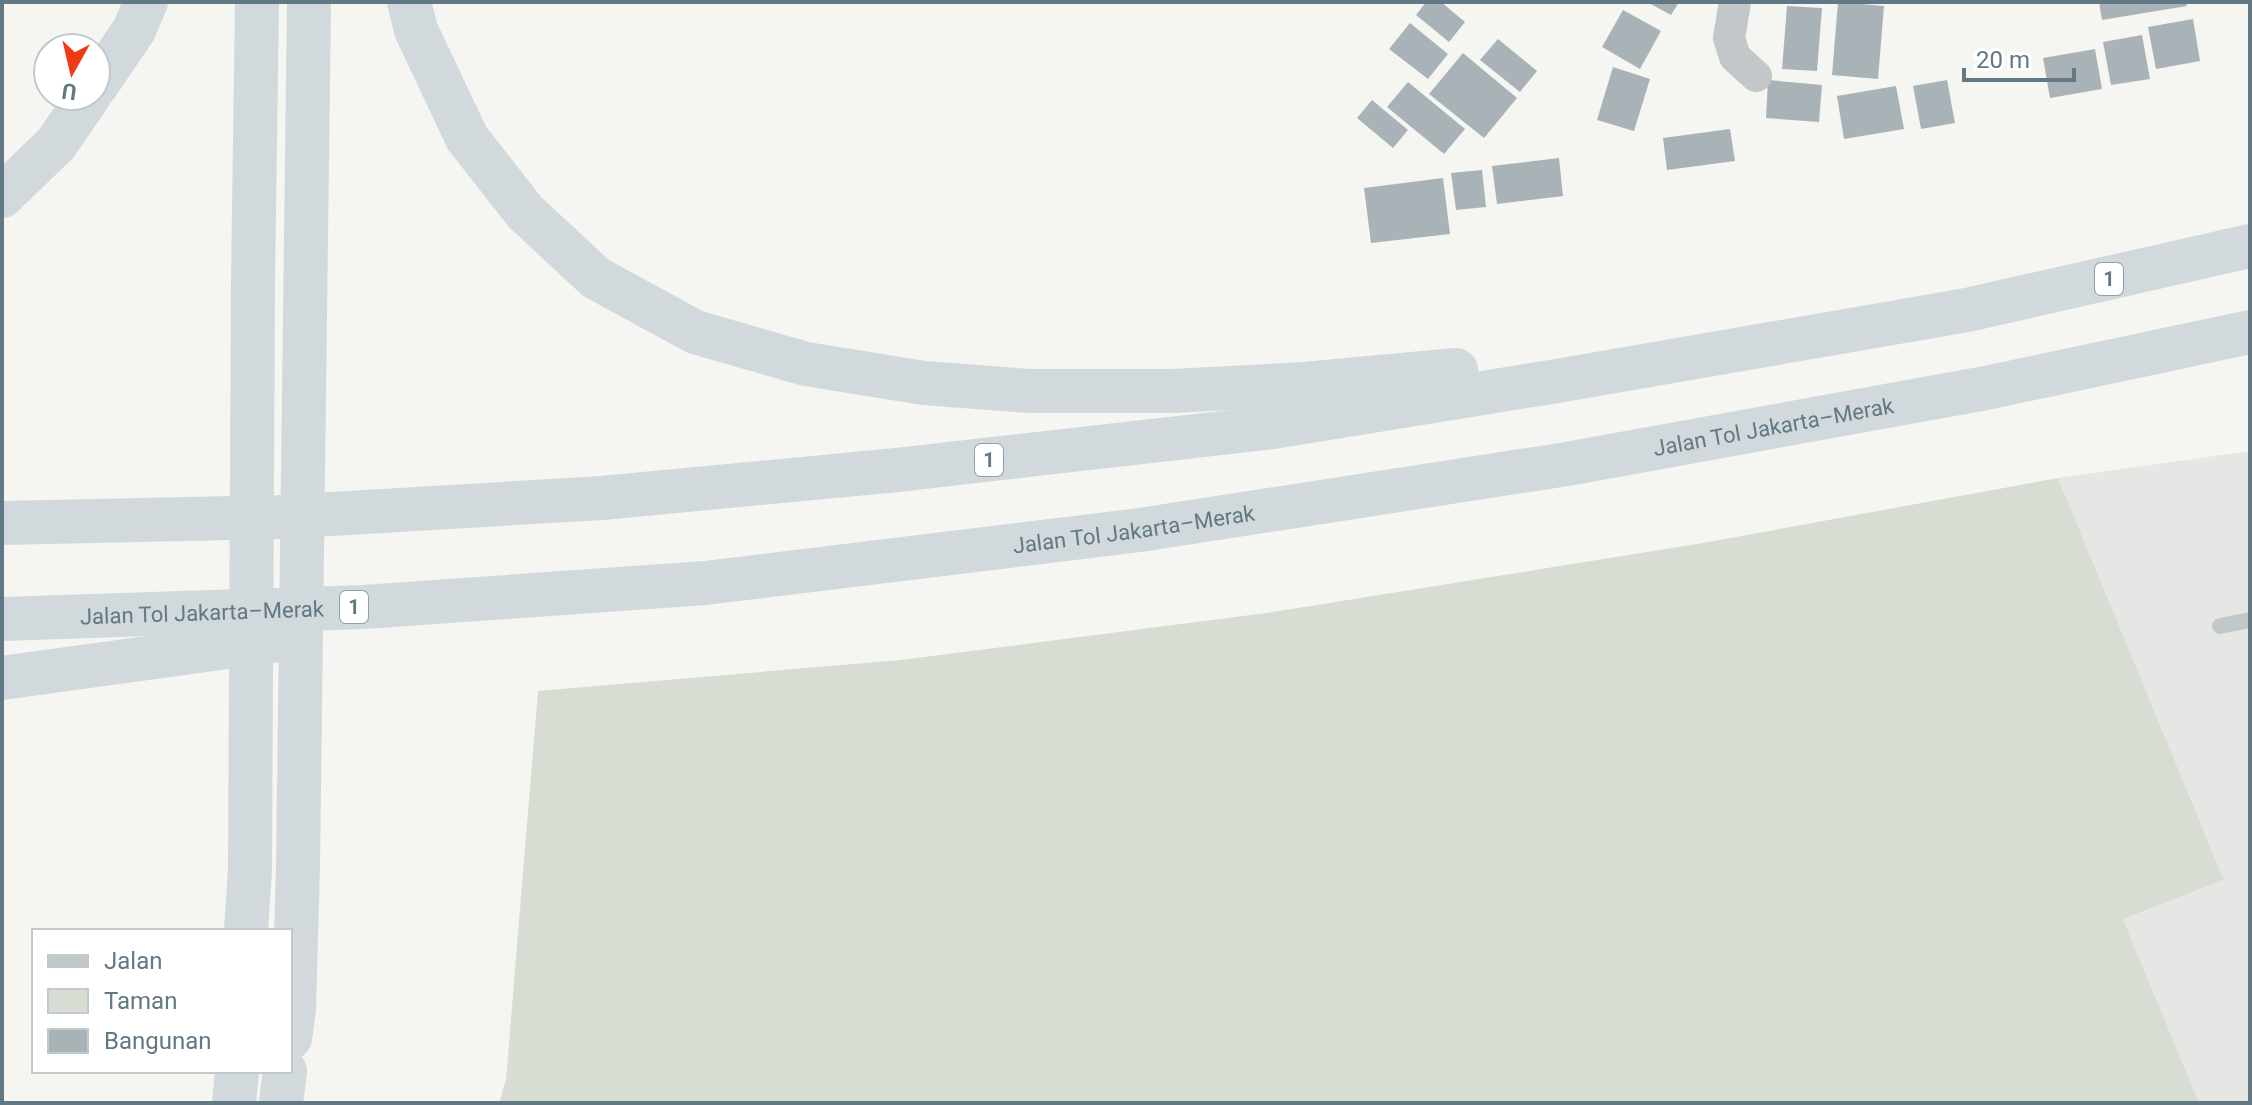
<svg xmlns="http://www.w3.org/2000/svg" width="2252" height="1105" viewBox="0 0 2252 1105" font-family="Roboto,sans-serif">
  <rect width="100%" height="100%" fill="#f5f5f1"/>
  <path fill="#e6e6e4" d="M2250,451V1103H2199L2123,919L2224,880L2058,478Z"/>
  <path fill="#d7ddd2" d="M2058,478L2224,880L2123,919L2199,1103H499L506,1080L538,691L901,660L1273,612L1703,543Z"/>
  <g fill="#a9b3b7">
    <path d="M1426,2H1441L1465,22L1449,42L1416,15Z"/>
    <path d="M1647,2H1679L1671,15Z"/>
    <path d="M1838,2L1884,6L1878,79L1832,75Z"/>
    <path d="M2099,2H2186L2187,6L2102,20Z"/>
    <path d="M1787,6L1822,8L1817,71L1782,69Z"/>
    <path d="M1623,10L1661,31L1640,69L1602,47Z"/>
    <path d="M2193,19L2200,61L2156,69L2148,27Z"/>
    <path d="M1410,23L1448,54L1428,79L1389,49Z"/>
    <path d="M2142,35L2150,79L2111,85L2103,42Z"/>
    <path d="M1498,39L1537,71L1520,92L1480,60Z"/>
    <path d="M2095,49L2102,89L2050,98L2043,58Z"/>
    <path d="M1463,53L1517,98L1484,138L1429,94Z"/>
    <path d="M1613,67L1650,79L1634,131L1597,120Z"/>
    <path d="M1768,80L1822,85L1819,122L1766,118Z"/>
    <path d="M1947,80L1955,123L1921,129L1913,86Z"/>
    <path d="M1408,82L1465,129L1444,154L1387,107Z"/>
    <path d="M1896,86L1904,129L1844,139L1837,96Z"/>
    <path d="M1372,100L1408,130L1393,148L1357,118Z"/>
    <path d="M1730,129L1735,161L1667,170L1663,138Z"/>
    <path d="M1559,158L1563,196L1497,204L1492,166Z"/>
    <path d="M1482,170L1486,207L1456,210L1451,173Z"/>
    <path d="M1443,178L1450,234L1371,243L1364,188Z"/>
  </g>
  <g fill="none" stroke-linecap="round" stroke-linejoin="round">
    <path stroke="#c2c7c9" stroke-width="16" d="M2220,626L2250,620"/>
    <path stroke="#c2c7c9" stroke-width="32" d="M1735,2L1729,38L1735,57L1756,76"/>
    <g stroke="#d2d9dc" stroke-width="44">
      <path d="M409,2L416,30L467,138L525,212L596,278L695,332L806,364L924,383L1030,391H1173L1304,384L1456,370"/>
      <path d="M96,86L134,30L146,2"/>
      <path d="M2,196L56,144L89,96"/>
      <path d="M2,523L280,517L602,498L897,470L1266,428L1557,381L1967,310L2250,246"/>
      <path id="s1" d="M2,619L364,607L705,583L1140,530L1567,464L1986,388L2250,332"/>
      <path d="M2,678L279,640"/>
      <path d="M246,931L250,869L253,281L257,2"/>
      <path d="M290,1038L294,1009L298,867L309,2"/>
      <path d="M234,1103L237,1071"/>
      <path d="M281,1103L285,1071"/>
    </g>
  </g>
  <g text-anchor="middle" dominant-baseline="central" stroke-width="8" stroke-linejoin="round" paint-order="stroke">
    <g fill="#fff" stroke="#91a0a9" stroke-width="2">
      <rect x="2095" y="263" width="28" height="32" rx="6"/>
      <rect x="975" y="444" width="28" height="32" rx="6"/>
      <rect x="340" y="591" width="28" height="32" rx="6"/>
    </g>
    <g font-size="20" font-weight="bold" fill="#627884">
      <text x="2109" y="279">1</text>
      <text x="989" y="460">1</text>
      <text x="354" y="607">1</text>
    </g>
    <g font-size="22" fill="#627884" stroke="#fff">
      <text stroke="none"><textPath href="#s1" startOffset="1784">Jalan Tol Jakarta–Merak</textPath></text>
      <text stroke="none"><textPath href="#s1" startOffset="1136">Jalan Tol Jakarta–Merak</textPath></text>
      <text stroke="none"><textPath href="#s1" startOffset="200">Jalan Tol Jakarta–Merak</textPath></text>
    </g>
  </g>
  <rect width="2252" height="1105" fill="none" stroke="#627884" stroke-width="8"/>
  <rect x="32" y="929" width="260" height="144" fill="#ffffff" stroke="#c0c9ce" stroke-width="2"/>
  <rect x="48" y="955" width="40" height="12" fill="#c2c7c9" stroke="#c0c9ce" stroke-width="2"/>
  <text x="104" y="969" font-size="24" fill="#627884">Jalan</text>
  <rect x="48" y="989" width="40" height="24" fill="#d7ddd2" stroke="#c0c9ce" stroke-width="2"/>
  <text x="104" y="1009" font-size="24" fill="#627884">Taman</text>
  <rect x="48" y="1029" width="40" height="24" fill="#a9b3b7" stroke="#c0c9ce" stroke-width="2"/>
  <text x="104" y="1049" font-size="24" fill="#627884">Bangunan</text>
  <g transform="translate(72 72) rotate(188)"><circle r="38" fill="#ffffff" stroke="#c0c9ce" stroke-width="2"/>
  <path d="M0-6L14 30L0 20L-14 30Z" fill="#ef3917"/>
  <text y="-12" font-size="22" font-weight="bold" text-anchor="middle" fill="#627884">U</text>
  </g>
  <path d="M1964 68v12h110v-12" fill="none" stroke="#627884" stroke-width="4"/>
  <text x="1976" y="68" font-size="24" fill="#627884" stroke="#ffffff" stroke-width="6" paint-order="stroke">20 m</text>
</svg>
